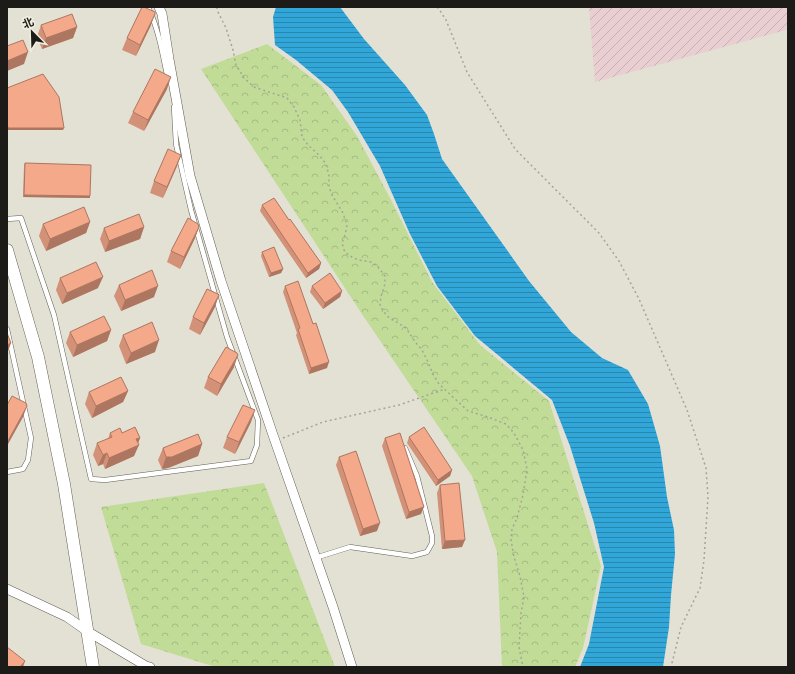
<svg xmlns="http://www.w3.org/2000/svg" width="795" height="674" viewBox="0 0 795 674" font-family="'Asap Condensed','Noto Sans SC',sans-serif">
  <defs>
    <pattern id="industrial-furrows" width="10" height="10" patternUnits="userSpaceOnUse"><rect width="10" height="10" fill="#e9ced2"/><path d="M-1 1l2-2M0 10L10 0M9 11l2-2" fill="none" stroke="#c7b0b4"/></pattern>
    <pattern id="park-crowns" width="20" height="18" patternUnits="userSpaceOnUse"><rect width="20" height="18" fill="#c0dc97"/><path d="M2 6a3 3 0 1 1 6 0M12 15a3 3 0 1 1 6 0" fill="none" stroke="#a4bc81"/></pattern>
    <pattern id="water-rules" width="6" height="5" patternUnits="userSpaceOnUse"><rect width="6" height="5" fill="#30a6d9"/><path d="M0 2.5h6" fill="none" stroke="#2886af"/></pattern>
  </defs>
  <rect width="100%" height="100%" fill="#e3e0d4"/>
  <path fill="url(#industrial-furrows)" d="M589,7H788V30H786L595,82Z"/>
  <g fill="url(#park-crowns)">
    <path d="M267,44L321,85L357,136L391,200L432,282L480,345L549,401L601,566L583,648L575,667H502L497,552L472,476L364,317L201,69Z"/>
    <path d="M264,483L335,667H216L141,644L101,507Z"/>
  </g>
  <path fill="url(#water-rules)" d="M276,7H340L364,39L405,85L427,115L434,134L442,159L529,281L571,332L602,358L628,370L648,404L660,446L667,497L674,530L675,554L671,595L669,627L663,667H580L589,644L604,567L594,523L570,446L552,400L475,336L437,286L410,234L380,166L348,112L332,90L296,60L275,45L273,17Z"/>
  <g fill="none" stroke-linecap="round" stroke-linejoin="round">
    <defs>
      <g id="service">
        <path d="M148,7C159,30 163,56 168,80"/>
        <path d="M7,219L21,218L54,315L91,479L105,480L251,461L257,445L258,420L227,337L191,210L176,144L174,107"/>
        <path d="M7,329L31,438L28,460L23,469L7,472"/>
        <path d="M315,558L350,547L412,556L427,552L432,543V536L417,476L405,448"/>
      </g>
      <g id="minor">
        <path d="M159,7L162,14L169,59L190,176L221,281L273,435L333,607L352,667"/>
        <path d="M7,589L67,617L87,631L146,666L150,667"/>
      </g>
      <path id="tertiary" d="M7,250L38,357L64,484L93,667"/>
    </defs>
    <use href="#service" stroke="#625f55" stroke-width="5.5"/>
    <use href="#minor" stroke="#625f55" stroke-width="10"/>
    <use href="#tertiary" stroke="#625f55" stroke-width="13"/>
    <g stroke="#a6a49a" stroke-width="1.5" stroke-dasharray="2 3" stroke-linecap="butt">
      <path d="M217,7V10L226,28L233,50L236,65L244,78L254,87L287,98L294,107L300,120L302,137L308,145L320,156L326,164L329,176V187L332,195L343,213L347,225L345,235L342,243L344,250L348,255L358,260L371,262L378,267L385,276V284L381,296L380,306L387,316L406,328L416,343L422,350L427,360L433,374L439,384L468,411L488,417L506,424L514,433L523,450L527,469L523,495L517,518L512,529L511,540L514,557L520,576L524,597L521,613L519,647L523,667"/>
      <path d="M437,7L439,9L446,20L467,72L515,149L599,233L619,261L639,299L687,410L706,468L708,497L704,560L700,588L681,627L671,667"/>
      <path d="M283,438L323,422L399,405L445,389"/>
    </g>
    <use href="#service" stroke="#fff" stroke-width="4.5"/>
    <use href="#minor" stroke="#fff" stroke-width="9"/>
    <use href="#tertiary" stroke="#fff" stroke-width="12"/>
  </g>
  <g fill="#d39178">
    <path d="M41,25L77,27L73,38L42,49L37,37Z"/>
    <path d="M151,25L136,56L122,50L127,38Z"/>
    <path d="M167,89L144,131L128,123L133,112Z"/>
    <path d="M181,155L177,166L163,198L150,193L154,181Z"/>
    <path d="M25,163L90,196V198L23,197L24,165Z"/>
    <path d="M262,205L289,220L321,263L319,269L306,278L260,211Z"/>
    <path d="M90,222L86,233L46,251L39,236L43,224Z"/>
    <path d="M144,227L140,239L105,252L100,239L104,228Z"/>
    <path d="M199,227L195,238L180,269L167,262L171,251Z"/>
    <path d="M262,252L283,269L281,273L269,277L261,256Z"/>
    <path d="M60,278L98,288L62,304L56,290Z"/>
    <path d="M119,285L154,297L121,311L114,296Z"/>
    <path d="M285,286L327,368L309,374L296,335L297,333L283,292Z"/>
    <path d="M312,286L342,291L340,297L323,309L310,292Z"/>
    <path d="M215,307L200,335L189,329L193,317Z"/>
    <path d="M111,330L107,341L73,357L66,343L70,332Z"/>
    <path d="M123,335L155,352L126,364L119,346Z"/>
    <path d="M234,367L217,396L204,388L208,377Z"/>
    <path d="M128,391L123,402L92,418L85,404L89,392Z"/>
    <path d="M251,422L235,454L223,448L227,437Z"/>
    <path d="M110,433H122L140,438L134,456L105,469L103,464L98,466L93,455L97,443L108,439Z"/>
    <path d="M409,437L452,470L450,476L436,486L407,443Z"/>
    <path d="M385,438L421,514L406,519L382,446Z"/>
    <path d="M202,444L198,456L168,468L162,469L158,460L163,448Z"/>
    <path d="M339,457L377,531L360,536L336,465Z"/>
    <path d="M440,485L462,547L442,549L437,493Z"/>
  </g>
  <g fill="#ac7661">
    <path d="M155,14L151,25L136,56L140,45Z"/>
    <path d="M77,27L73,38L42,49L46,38Z"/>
    <path d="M28,52L24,64L7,71V61Z"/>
    <path d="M171,77L167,89L144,131L148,120Z"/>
    <path d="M8,128H64L63,130H7Z"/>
    <path d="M181,155L177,166L163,198L167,187Z"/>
    <path d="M24,195L90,196V198L23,197Z"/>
    <path d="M90,222L86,233L46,251L50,239Z"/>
    <path d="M144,227L140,239L105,252L109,241Z"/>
    <path d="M199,227L195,238L180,269L184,257Z"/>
    <path d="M321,263L319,269L306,278L308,273Z"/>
    <path d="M283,269L281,273L269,277L271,273Z"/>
    <path d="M103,277L98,288L62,304L67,293Z"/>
    <path d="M158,286L154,297L121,311L125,300Z"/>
    <path d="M342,291L340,297L323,309L325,303Z"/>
    <path d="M219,295L215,307L200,335L204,323Z"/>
    <path d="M111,330L107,341L73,357L77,345Z"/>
    <path d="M159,340L155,352L126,364L131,353Z"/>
    <path d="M11,343L7,354V345Z"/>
    <path d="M238,355L234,367L217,396L221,384Z"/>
    <path d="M329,362L327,368L309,374L311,368Z"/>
    <path d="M128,391L123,402L92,418L96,406Z"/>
    <path d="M27,406L23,417L7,446L8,441Z"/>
    <path d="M255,410L251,422L235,454L239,442Z"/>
    <path d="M140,438L137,445H139L134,456L105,469L109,458L136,439Z"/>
    <path d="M202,444L198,456L168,468L162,469L166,457Z"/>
    <path d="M107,453L103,464L98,466L103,455Z"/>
    <path d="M452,470L450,476L436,486L438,480Z"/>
    <path d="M424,507L421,514L406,519L409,512Z"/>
    <path d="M380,523L377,531L360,536L363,529Z"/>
    <path d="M465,540L462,547L442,549L445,541Z"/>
    <path d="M25,661L23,667H20Z"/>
  </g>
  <g fill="#f5a98b" stroke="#ac7661">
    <path d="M142,7H144L155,12V14L140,45L127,38Z"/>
    <path d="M72,14L77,27L46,38L41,25Z"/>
    <path d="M23,40L28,52L7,61V46Z"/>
    <path d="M155,69L171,77L148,120L133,112Z"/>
    <path d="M43,74L59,97L64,128H8L7,124V88Z"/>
    <path d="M168,149L181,155L167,187L154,181Z"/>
    <path d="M25,163L91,165L90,196L24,195Z"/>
    <path d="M274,198L289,220L290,219L321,263L308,273L262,205Z"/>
    <path d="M84,207L90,222L50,239L43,224Z"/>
    <path d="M139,214L144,227L109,241L104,228Z"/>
    <path d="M188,218L198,224L199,227L184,257L171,251Z"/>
    <path d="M274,247L283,269L271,273L262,252Z"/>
    <path d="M96,262L103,277L67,293L60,278Z"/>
    <path d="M152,270L158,286L125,300L119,285Z"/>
    <path d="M330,273L342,291L325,303L312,286Z"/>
    <path d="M298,281L313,324L316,323L329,362L311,368L298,329L300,328L285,286Z"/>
    <path d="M207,289L218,294L219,295L204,323L193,317Z"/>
    <path d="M104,316L111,330L77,345L70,332Z"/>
    <path d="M152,322L159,340L131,353L123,335Z"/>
    <path d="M7,333L11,343L7,345Z"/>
    <path d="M226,347L237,353L238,355L221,384L208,377Z"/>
    <path d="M121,377L128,391L96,406L89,392Z"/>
    <path d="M12,396L26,403L27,406L8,441H7V405Z"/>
    <path d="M243,405L255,410L239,442L227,437Z"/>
    <path d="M135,427L140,438L136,439L139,445L109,458L107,453L103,455L97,443L112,437L110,433L120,428L122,433Z"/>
    <path d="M424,427L452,470L438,480L409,437Z"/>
    <path d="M400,433L424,507L409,512L385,438Z"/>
    <path d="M198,434L202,444L172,457H166L163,448Z"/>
    <path d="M356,451L380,523L363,529L339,457Z"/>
    <path d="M459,483L465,540L445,541L440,485Z"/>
    <path d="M7,647L25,661L20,667H7Z"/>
  </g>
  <rect width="795" height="674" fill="none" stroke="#1c1b17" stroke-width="16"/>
  <g transform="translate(32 32) rotate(337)" stroke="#f0ede1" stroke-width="3" paint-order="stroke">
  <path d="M0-3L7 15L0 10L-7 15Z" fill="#1c1b17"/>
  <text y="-6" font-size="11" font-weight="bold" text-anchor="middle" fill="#1c1b17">北</text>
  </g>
</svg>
